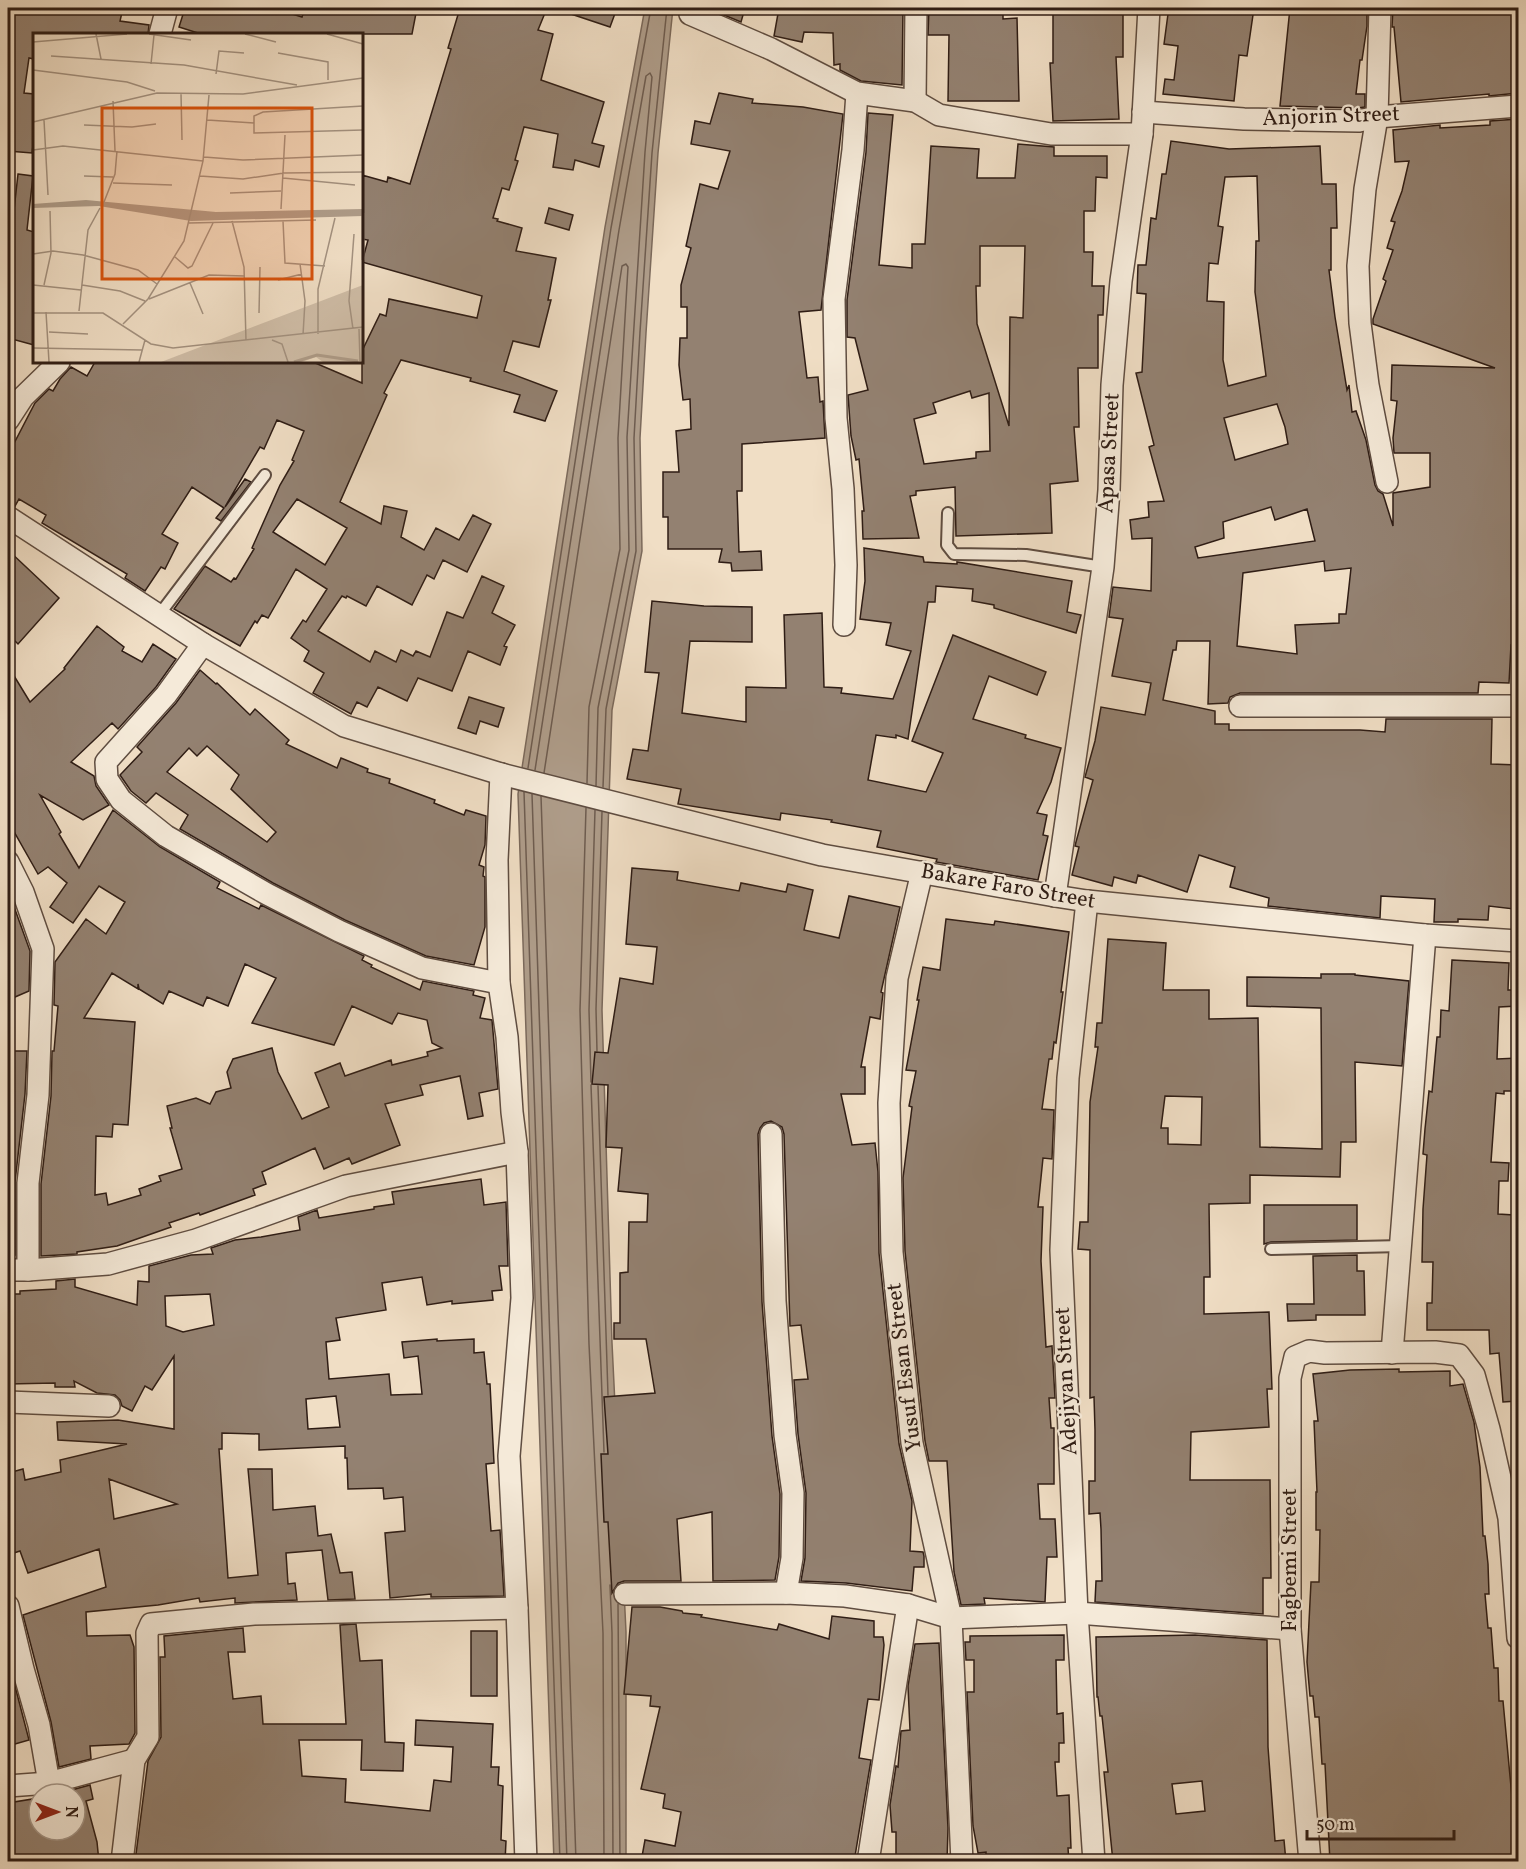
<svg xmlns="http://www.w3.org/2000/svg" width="1526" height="1869" viewBox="0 0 1526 1869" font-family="Vollkorn,serif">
  <rect width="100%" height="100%" fill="#f0dec5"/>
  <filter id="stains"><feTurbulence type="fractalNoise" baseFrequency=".00333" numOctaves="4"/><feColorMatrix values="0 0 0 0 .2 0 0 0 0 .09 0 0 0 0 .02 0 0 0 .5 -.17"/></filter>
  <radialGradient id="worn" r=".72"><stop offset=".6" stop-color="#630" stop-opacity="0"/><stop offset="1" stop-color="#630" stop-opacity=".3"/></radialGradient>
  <path fill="#ae9c89" stroke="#7b695b" stroke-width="1.5" d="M645,8H673L658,153L646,333L640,438L642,551L612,710L602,1010L612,1343L626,1632V1861L554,1862L518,794L605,227Z"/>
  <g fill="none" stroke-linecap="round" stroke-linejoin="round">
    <g stroke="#6e5c4f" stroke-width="1.5">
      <path d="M528,768L611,228L651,8"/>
      <path d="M535,770L619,230L646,76L650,73L652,77L645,152L627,437L629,550L598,708L596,786"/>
      <path d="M544,773L622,266L626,264L628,267L618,438L620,549L589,707L587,783"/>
      <path d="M603,787L606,709L636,551L634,438L640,332L652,153L667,8"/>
      <path d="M524,792L560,1862"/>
      <path d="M532,794L567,1862"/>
      <path d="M541,796L576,1862"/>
      <path d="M586,808L580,1010L589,1344L603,1633L604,1862"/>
      <path d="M597,1051L596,1009L602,812"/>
      <path d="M591,1082L589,1010L595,810"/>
      <path d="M591,1085L604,1452"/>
      <path d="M598,1086L608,1395"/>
      <path d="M610,1585L612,1633L613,1862"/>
      <path d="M618,1604L620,1862"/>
    </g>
  </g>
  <g fill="#938171" stroke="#2f1d15" stroke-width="1.5" fill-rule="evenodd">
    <path d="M8,8H123L120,21L149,25L148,34H34V59L29,58L24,93L34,94V137L32,153L8,151Z"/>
    <path d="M185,8H273L302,17L305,8H417L412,34H201L179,27Z"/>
    <path d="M460,8H547L538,30L553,34L541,80L604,102L592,143L604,146L599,167L575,160L573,170L553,167L558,134L524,127L515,160L518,161L509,190L502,188L493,218L498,219L497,221L522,228L516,251L556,258L548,300H551L539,347L513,341L504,371L557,391L545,421L514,412L520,395L470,381L471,378L401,360L384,393L387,395L340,502L381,524L384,506L407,511L401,537L424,550L436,528L459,540L473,515L491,524L467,572L443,560L434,579L427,575L412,605L377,586L366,606L347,596L346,598L342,596L318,631L370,662L375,651L396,662L401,650L413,656L416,651L430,657L447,612L463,618L482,576L504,586L492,613L515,625L504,646L507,647L500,665L468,651L452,691L418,678L407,701L378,687L367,707L357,702L351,714L313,693L324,673L304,661L309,651L291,638L303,620L306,622L327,589L296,569L268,618L262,615L257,623L255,621L240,646L174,609L205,566L231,582L234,578L236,579L254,549L252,548L280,485L294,461L292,460L304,431L277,420L264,449L260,447L225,507L245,479L251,482L221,521L216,518L224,508L192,487L162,534L178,543L165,569L161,567L145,591L125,578L127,574L42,523L46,515L19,499L15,506L8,504V455L35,403L49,389L53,391L60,379L71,367L87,376L95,362H313L362,383V351L380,314L386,316L389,299L477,318L482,296L362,262L368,240L362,239V175L387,182L388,177L410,184L451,49L448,48ZM297,499L347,528L325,565L273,532Z"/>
    <path d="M560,8H617L610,27L559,10Z"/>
    <path d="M707,8H745L741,22Z"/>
    <path d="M779,8H903L902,85L861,81L840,70V64L834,65L833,33L804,32L802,42L774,36Z"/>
    <path d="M929,8H1003V19L1017,18L1019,101H948L949,35H928Z"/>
    <path d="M1053,8H1123V57H1116L1119,119L1053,121L1050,63H1053Z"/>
    <path d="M1174,8H1254L1247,56L1239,55L1234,101L1163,94L1165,79L1174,80L1178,46L1164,44L1168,14H1173Z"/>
    <path d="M1290,8H1367V26L1362,60H1360L1356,94H1365V107L1358,108L1280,106Z"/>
    <path d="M1393,8H1518V93L1489,96V94L1401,102L1394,27H1392Z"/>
    <path d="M719,93L753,99L752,103L803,107L843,114L821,310L799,312L807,378L818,377L820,402L823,401L825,438L742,444V491H737L739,552L761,551L762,570L732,571L731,563L719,562L722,549H668V517H663V472H679L676,431L691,429L690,399L683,400L679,365L680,338H687V307H681V285L691,248L686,246L700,184L718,189L730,151L691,144L695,121L710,124Z"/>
    <path d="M868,113L893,115L879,265L912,268V244H925L931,146L979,149L977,178H1015L1018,144L1054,147V156H1107V178L1096,177L1095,211H1084V252H1093L1092,286H1104L1103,315H1098V368H1078L1079,427H1074L1078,481L1050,484L1052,533L956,536L955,487L916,491V495L910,496L919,538L863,539L862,511H864L859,459L856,460L851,436L848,395L868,390L855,338L847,337V300L866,152ZM980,246H1025L1023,318L1010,317L1009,426L977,324L976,286H980ZM970,391L972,398L989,393L990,451L976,452V458L924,464L914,419L936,413L933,403Z"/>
    <path d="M1518,119V445H1513L1518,482V644L1511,645L1509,683L1479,682L1478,693H1240L1230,697L1228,703L1208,704L1210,641H1177L1176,650H1173L1163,700L1215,711V724H1229V730H1360L1385,732L1386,719H1492L1491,764L1518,765V869L1514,909L1489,906L1488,920L1458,919V922H1434L1435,899L1381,896L1380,918L1268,906L1269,898L1230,887L1235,867L1199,855L1187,892L1138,875L1136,883L1114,877L1112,886L1072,875L1079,847L1075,846L1076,842L1093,780L1085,777L1095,741L1101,707L1145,715L1151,683L1112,676L1123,619L1109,617L1113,587L1151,591L1152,538L1132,539L1130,520L1149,517L1148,502L1164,501L1149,447L1154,445L1136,373L1142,372L1146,294L1137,293L1138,265H1146L1151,218L1156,219L1162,174H1166L1171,141L1229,149L1320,146L1322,184H1336L1337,228H1331V270H1329L1335,317L1347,390L1349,385L1352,412L1356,411L1366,440L1375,485L1378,491L1383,494L1393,526V493L1430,487V453H1394L1393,438L1397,401L1391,400L1392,365L1495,368L1373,324V319L1386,281L1383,279L1393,250L1387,248L1395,222L1391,221L1402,191L1409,161L1395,162L1393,130L1440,125V128L1490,125V121ZM1257,176L1259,241H1256L1255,292L1266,376L1228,386L1223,360L1224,302L1207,301L1209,263L1218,264L1223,227L1218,226L1225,177ZM1277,404L1285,427L1288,444L1235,460L1224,418ZM1271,507L1275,520L1307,509L1315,541L1198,558L1195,547L1224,538L1223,522ZM1324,561L1325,571L1351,568L1346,614H1339V623L1295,625L1297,654L1237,646L1243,573Z"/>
    <path d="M18,174L33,176L27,230L34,232V345L8,338V226L12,228Z"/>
    <path d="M549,208L573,215L569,230L545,223Z"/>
    <path d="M864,548L923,557L924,562L957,564V562L1072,581L1067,612L1081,615L1076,633L994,608V605L972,601L973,589L936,586L935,602H928L908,739L896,735V738L876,735L868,780L926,792L943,753L912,741L953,635L1046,672L1037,695L989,676L973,719L1026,735L1025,738L1061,748L1051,782L1037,813L1047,815L1043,835L1048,836L1038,880L936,862L937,859L877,847L881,831L831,822L832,820L781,813L780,820L678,804L681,789L627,779L633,749L648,751L659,673L645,672L652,601L704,606L752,607V642L690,641L682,713L746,722V687L786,688L784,615L822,613L824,687L842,688L841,693L893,699L911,651L886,645L891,623L860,619L865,581Z"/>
    <path d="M8,550L59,598L18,644L8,634Z"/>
    <path d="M97,626L124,647L122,651L142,662L153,644L176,659L156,687L118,729L112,723L71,762L94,776L96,786L109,805L83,820L40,795L61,832L59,834L79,868L113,810L160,847L220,882L217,888L259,909L261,905L364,956L362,960L372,965L371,967L420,990L423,981L474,991L473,995L485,998L480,1018L492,1020L498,1089L479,1093L483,1116L468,1119L460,1076L420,1085L423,1095L385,1104L400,1145L352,1164L349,1158L324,1169L315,1148L262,1172L266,1184L253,1189L255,1195L200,1215L199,1213L169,1223L171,1227L117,1246L77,1252V1254L41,1256V1184L51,1096L52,1051H54L58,1006L54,1005L55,962L86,919L106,934L125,902L99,886L73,923L50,907L67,883L48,867L38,874L13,830L8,834V666L30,702L65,669L64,668ZM245,964L276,978L252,1023L334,1045L352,1006L392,1024L398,1013L427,1020L432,1043L442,1048L427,1052L428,1056L392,1065L391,1060L345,1076L340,1063L315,1073L329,1107L302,1119L278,1072L272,1048L233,1059L227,1072L231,1088L216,1092L210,1104L196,1098L167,1106L172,1128H170L182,1169L159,1176L161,1181L139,1189L141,1195L108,1205L106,1193L95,1195L96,1136L112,1137L113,1124L128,1125L135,1022L84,1018L112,973L138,989V984L139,989L163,1004L169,991L203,1006L207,997L228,1006Z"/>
    <path d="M200,670L216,684L217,683L250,715L255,709L289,740L286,744L337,768L341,758L368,769L367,772L390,779L389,783L435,800L434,803L464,815L466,810L486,816L485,845L479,865L484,867L483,876L485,877V927L474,965L426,956L345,920L273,883L180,829L188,815L156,793L146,803L131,791L120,775L142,752L137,747L176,703ZM207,746L239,775L231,789L276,832L267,842L167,772L189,748L197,756Z"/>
    <path d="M469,697L504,708L498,727L480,721L476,734L458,728Z"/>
    <path d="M632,868L678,872L677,880L739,891L741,883L786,892L788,884L813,890L804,930L839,938L849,896L900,907L881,992L883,993L880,1019L870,1017L861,1067H865V1094H841L852,1145L875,1143L878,1172L879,1253L899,1444L912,1501L910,1551L923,1552L924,1556V1567H914L912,1591L846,1583L801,1581L805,1558L806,1493L798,1434L794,1380L808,1379L801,1325L790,1326L784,1134L782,1127L771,1121L764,1123L760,1128L758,1134L762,1302L772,1436L780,1494L779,1557L775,1580L713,1581L712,1512L677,1519L681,1581H624L618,1583L612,1593L608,1522H604L601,1454H608L604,1397L655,1393L646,1339H614V1323H620V1273L628,1272L629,1222H647L648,1194L618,1191L622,1148L606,1147L608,1085L592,1084L595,1052L608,1053L620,978L653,984L657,947L626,944Z"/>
    <path d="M8,890L30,951L29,991L8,1000Z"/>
    <path d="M946,919L994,925L995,921L1069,932L1061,992H1063L1056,1043L1054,1042L1052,1059H1049L1042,1109L1054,1110L1052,1159L1043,1158L1038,1207H1043L1041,1261L1046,1347L1052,1346L1055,1398H1049L1051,1428H1054V1484H1038L1040,1519H1055L1057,1557H1047L1045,1602L984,1598L985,1604L961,1605L954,1572L947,1461H929L925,1441L905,1251L903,1178L912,1107L909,1106L916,1071L906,1070L919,1000H917L923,967L940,970Z"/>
    <path d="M1108,939L1166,943L1163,990H1209V1019L1258,1018L1260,1147L1322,1149L1321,1008L1247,1006V977L1321,978V974H1355V975L1409,981L1402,1066L1355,1062L1356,1142H1341L1340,1177L1250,1175V1203L1209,1204L1210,1277H1204V1314L1269,1312L1272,1389H1267L1269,1427L1191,1432L1190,1480H1270L1271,1578H1263V1614L1095,1602L1096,1581H1102L1101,1529L1100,1513L1089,1514V1481H1095V1430L1094,1397L1090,1398V1250L1078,1249L1080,1222H1088L1090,1102L1098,1047H1095L1097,1023H1102ZM1165,1096L1202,1097L1201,1145L1168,1144V1128H1161Z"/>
    <path d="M1452,960L1509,963L1508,990H1518V1006L1499,1007L1497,1059L1518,1058V1091H1504V1094L1496,1093L1491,1162L1509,1163L1508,1181H1499L1498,1214L1514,1215L1513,1246H1518V1332H1514L1518,1401L1503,1402L1499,1353L1490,1354L1489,1330H1427V1303H1432L1433,1262H1422L1423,1209L1427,1155L1423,1154L1425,1129L1429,1091L1432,1092L1437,1037H1440L1441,1010L1449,1011Z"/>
    <path d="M8,1051H27L25,1094L15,1182V1255L8,1256Z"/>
    <path d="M481,1179L484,1205L506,1202L508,1266H499L502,1290L492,1291L493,1300L452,1304V1301L427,1305L422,1277L382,1283L386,1310L336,1318L340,1340L326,1342L329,1379L389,1374L391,1395L422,1394L418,1356L404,1358L402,1342L437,1339V1341L474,1339V1353L484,1352L487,1384H490L494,1463L486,1464L491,1531L500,1530L504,1596L431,1597V1594L390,1598L385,1533L405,1531L403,1497L384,1499L383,1488L348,1489L347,1458H345V1446L259,1450V1434L222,1433V1449H219L228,1578L258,1575L248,1469H272L273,1510L315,1506L318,1536L331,1534L340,1573L352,1572L355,1599L328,1600L322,1550L286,1553L288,1584L295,1583L297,1600L235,1603V1598L200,1602L199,1598L158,1605L86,1612L87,1636L130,1635L134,1647L135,1733L129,1744L90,1746L91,1759L59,1767L51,1722L23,1615L106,1587L99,1549L28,1573L20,1551L8,1555V1473L23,1469L25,1480L61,1472L60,1460L127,1444L58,1440L57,1422L118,1420L174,1429V1356L152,1390L145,1386L132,1411L122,1406L120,1400L115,1395L97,1393L74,1381L75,1387H55V1383L8,1384V1294H20V1291L56,1289V1281L75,1279V1287L137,1305L138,1281L149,1282V1266L191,1255L213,1254L211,1248L235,1240L261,1237L300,1230L298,1217L317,1210L319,1218L374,1209V1207L394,1204L392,1192ZM210,1294L214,1325L183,1332L166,1326L165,1296ZM336,1396L340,1427L308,1429L306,1399ZM109,1479L177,1504L114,1519Z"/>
    <path d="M1264,1205H1357V1240L1271,1242L1264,1244Z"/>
    <path d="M1357,1255V1271H1364L1365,1315H1316V1320L1288,1321L1287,1304H1314L1313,1256Z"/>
    <path d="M1399,1369V1372L1450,1371V1386L1463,1384L1474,1422L1480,1467L1483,1536H1485L1488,1564L1489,1594H1485L1488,1628H1491L1494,1668H1498L1499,1701H1503L1518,1862H1330L1325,1764H1322L1319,1717H1315L1313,1696H1310L1307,1662L1311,1582H1319L1320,1530H1316V1492H1317L1314,1421H1318L1313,1374L1350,1370Z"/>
    <path d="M632,1607H660L682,1611L683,1613L702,1615L701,1617L777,1630L779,1624L829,1639L832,1616L874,1621V1637H883L884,1645L879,1700L868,1699L859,1758L871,1760L854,1862H641L645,1840L675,1846L681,1812L663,1808L665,1794L641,1789L660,1707L650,1706L651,1696L624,1694Z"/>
    <path d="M356,1624L360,1661L382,1660L385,1742L404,1743L403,1771L361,1770L362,1740H299L302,1776L346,1779L345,1802L430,1811L434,1780L451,1782L453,1747L415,1745L416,1720L493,1724L491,1767H499L498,1785L503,1786L501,1840L506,1841L505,1862H135L148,1761L161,1737L160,1657H165L164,1636L243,1628L245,1652H228L233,1699L261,1696L263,1724H346L340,1625Z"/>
    <rect x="471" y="1631" width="26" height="65"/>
    <path d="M1064,1635V1660H1056L1057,1714L1063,1713L1064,1743H1059V1762H1055L1057,1796L1069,1795L1071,1848H1068L1069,1862H986V1852L978,1853L973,1826L967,1692H974V1660H966L965,1642H970V1636Z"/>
    <path d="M1195,1635L1267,1640L1268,1747L1275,1841L1284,1840L1286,1862H1207V1856L1151,1862H1113L1104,1772H1108L1102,1716H1100L1098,1697H1097L1096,1637ZM1202,1781L1205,1811L1176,1814L1172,1784Z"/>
    <path d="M939,1643L948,1828L947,1862H896V1832H892L890,1805L896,1766L898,1767L901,1731L910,1730L908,1686L915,1644Z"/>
    <path d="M8,1659L29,1740L8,1746Z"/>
    <path d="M90,1785L93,1799L86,1801L97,1842L99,1862H56V1855L8,1862V1803L39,1798V1830H75V1794H57Z"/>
  </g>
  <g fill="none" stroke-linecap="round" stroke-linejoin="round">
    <defs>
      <g id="lane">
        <path d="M948,513L947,545L954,554L1026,555L1103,567"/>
        <path d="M159,615L265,475"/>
        <path d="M1271,1249L1402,1246"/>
      </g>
      <g id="street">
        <path d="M1380,8L1377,117L1365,189L1358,266L1360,323L1368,385L1387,482"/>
        <path d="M690,14L771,49L857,93L915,101L939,115L1051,134H1142"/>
        <path d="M160,34L167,8"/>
        <path d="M915,101L916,8"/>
        <path d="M1143,112L1244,119L1359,121L1377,117L1518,106"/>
        <path d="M8,420L23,397L59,362"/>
        <path d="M8,517L203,644L344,726L501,774L822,855L1055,896L1087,901L1425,935L1518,941"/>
        <path d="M844,625L846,565L843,489L836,418L834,299L853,150L857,93"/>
        <path d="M203,644L166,695L106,762L107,779L121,800L166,836L267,894L339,931L422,968L499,983"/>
        <path d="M1240,706H1518"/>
        <path d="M501,774L497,860L499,983L507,1037L512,1112L517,1152L522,1298L509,1456L517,1608L526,1862"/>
        <path d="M8,862L23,892L43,949L38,1095L28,1183V1270"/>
        <path d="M922,872L897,978L889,1103L892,1252L912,1443L951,1618L962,1862"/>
        <path d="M1055,896L1103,567L1109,490L1112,385L1121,281L1142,134L1149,8"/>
        <path d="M1087,901L1068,1078L1061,1250L1077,1613L1094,1862"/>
        <path d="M771,1134L775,1301L785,1435L793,1493L792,1558L786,1593"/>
        <path d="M8,1270H28L108,1264L196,1240L346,1186L517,1152"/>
        <path d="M1392,1353L1425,935"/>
        <path d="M8,1402L109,1406"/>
        <path d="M625,1594L786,1593L845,1596L908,1605L951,1618L1077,1613L1290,1629"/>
        <path d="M8,1606L23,1669L39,1725L49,1783"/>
        <path d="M8,1786L49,1783L134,1760"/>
        <path d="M122,1862L134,1760L148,1737L147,1633L151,1624L254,1614L517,1608"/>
        <path d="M868,1862L908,1605"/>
        <path d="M1310,1862L1290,1629V1378L1295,1357L1309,1351L1325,1353L1435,1352L1459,1355L1474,1375L1489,1429L1509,1518L1518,1638"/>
      </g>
    </defs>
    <use href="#lane" stroke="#5f4d41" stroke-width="14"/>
    <use href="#street" stroke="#5f4d41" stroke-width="24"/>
    <use href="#lane" stroke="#f5ead9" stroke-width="10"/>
    <use href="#street" stroke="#f5ead9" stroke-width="21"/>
  </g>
  <g text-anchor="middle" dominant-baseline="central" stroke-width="4.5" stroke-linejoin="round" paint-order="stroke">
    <g font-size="22" fill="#2f1d15" stroke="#f5ead9">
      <text transform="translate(1331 117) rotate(-2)">Anjorin Street</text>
      <text transform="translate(1110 453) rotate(-87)">Apasa Street</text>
      <text transform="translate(1008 887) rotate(10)">Bakare Faro Street</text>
      <text transform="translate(905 1367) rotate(-97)">Yusuf Esan Street</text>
      <text transform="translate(1067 1381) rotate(-93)">Adejiyan Street</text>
      <text transform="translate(1290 1560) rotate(-90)">Fagbemi Street</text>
    </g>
  </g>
  <g transform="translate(33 33)">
    <rect width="330" height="330" fill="#f0dec5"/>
    <path d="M330,252V329H290L283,324L269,329H128Z" fill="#cfbda7"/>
    <path d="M53,167L183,179L330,176V183L158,188L66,173L0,175V171Z" fill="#ae9c89"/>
    <path fill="none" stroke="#ae9c89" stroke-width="3" d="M330,180V227M261,329L284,322L325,328"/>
    <path fill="none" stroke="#a3917f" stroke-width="1.5" d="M63,1L68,26M116,1L158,7M212,1L243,9M294,1L330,11M0,9L94,1M245,20L295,29V47M18,23L151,32L264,52M118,31L121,2M0,37L94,49L122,58M183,41L186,18L211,20M148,60L149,107M80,68L82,118M330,73L230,79L221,83V100L330,97M11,87L15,162M174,87L221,90M0,89L124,60L210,61L330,45M51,92L99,94L123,91M0,117L30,113L170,128M171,124L210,127L330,122M51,143L80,144M167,143L210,146L251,140L330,139M250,145L322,152M80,150L139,152M197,160L248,158M71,169L82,141L84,118M248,176L252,102M199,188L211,234L213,308M250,188L252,230L292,233M156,190L283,187M0,221L20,218L50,222L105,237L124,251M142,224L155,235L159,233L180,190M267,231L272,268L270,302M245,247L269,241M157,250L170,281M0,252L48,257M11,252L18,220L17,178M49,252L87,258L112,268M116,266L176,242L212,243M46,278L55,197L67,175M13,279L16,329M0,280H70L118,311L140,315L330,294M226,280L227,234M90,291L115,266L151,208L170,128L176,62M320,296L316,268L321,201M326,296L327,328M16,299L55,301M285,301V256L302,185M239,307L249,311L255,329M0,315L109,317M106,329L112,307"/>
    <path fill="#d6530d" fill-opacity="0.15" stroke="#d6530d" stroke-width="3" d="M69,75H279V246H69Z"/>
    <rect width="330" height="330" fill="none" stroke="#2f1d15" stroke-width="3"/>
  </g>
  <rect width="1526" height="1869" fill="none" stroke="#f0dec5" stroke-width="30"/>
  <rect x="9" y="9" width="1508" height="1851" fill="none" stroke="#2f1d15" stroke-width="3"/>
  <rect x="15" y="15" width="1496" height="1839" fill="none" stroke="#2f1d15" stroke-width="1.5"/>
  <g transform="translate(57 1812) rotate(90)"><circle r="28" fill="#f5ead9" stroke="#a6988b" stroke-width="1.5"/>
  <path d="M0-4.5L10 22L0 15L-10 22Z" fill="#8f2418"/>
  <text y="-9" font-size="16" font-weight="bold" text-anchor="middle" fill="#2f1d15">N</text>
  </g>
  <path d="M1307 1830v9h147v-9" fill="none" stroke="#2f1d15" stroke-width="3"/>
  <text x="1316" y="1830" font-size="18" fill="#2f1d15" stroke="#f5ead9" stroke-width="4.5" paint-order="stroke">50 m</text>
  <rect width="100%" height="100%" filter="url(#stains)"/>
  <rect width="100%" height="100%" fill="url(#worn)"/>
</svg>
